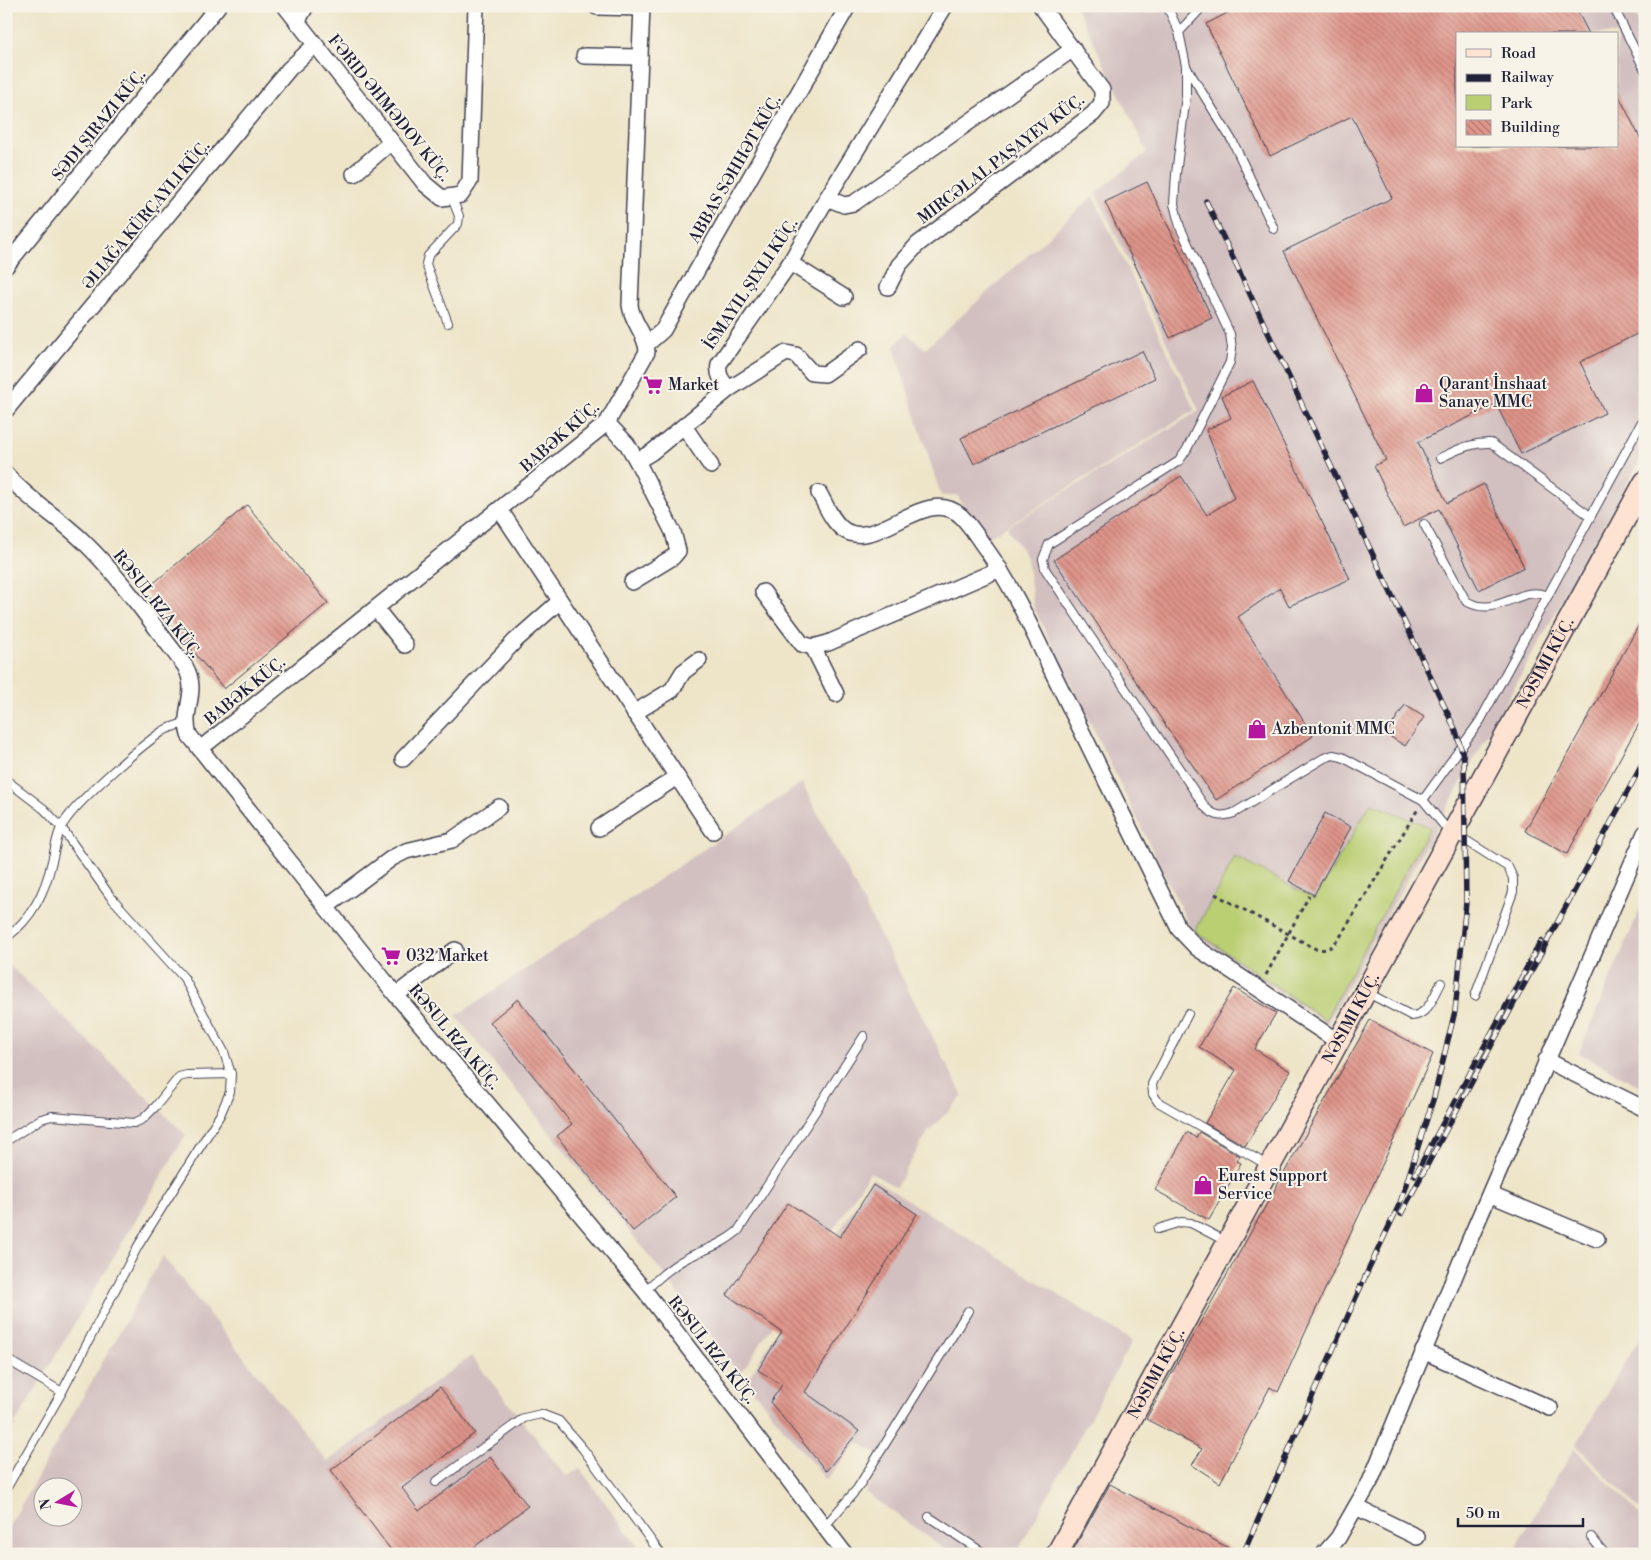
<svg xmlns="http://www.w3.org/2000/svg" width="1651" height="1560" viewBox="0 0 1651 1560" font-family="'Libre Bodoni',serif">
  <defs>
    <pattern id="building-back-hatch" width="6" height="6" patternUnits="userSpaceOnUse" patternTransform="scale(1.25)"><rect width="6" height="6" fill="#df9489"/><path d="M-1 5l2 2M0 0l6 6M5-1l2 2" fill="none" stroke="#b47871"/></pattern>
  </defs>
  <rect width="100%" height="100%" fill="#f7f3e8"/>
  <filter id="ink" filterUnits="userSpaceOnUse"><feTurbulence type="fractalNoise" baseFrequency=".02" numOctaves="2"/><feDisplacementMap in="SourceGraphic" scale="10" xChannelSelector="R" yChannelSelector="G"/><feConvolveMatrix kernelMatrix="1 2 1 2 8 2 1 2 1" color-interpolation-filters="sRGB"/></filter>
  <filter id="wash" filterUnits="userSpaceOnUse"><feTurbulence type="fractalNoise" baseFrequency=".0096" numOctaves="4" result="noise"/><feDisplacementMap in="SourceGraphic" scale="20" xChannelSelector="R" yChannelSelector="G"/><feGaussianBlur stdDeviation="1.12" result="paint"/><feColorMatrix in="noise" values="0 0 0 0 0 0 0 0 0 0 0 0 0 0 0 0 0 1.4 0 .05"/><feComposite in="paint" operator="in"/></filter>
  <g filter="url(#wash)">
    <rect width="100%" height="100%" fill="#eee5c9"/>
    <g fill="#d2bfc0" fill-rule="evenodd">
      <path d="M1076,6H1630L1645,34V452L1327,1024L1193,933L1034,608L1027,559L1007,527L1199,411L1096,193L1147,152ZM1457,34H1617V146H1457Z"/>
      <path d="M1093,196L1195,410L984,540L957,495L941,496L894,347L906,333L925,349Z"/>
      <path d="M802,783L963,1096L928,1132L896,1187L870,1172L740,1375L663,1273L456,1016Z"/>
      <path d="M1645,897V1089L1579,1053Z"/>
      <path d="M6,962L186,1135L6,1439Z"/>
      <path d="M872,1178L1132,1341L1016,1554H952L865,1492L885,1460L858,1442L826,1480L746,1382Z"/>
      <path d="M163,1256L327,1462L471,1356L566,1476L580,1469L643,1554H6V1532ZM42,1488H72V1518H42Z"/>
      <path d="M1645,1330V1515L1576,1445Z"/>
      <path d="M1574,1448L1645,1520V1554H1512Z"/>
    </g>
    <path fill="#bace72" stroke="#6e7856" d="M1371,803L1430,827L1325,1020L1195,931L1235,857L1315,899Z"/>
    <g id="blocks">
      <g fill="url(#building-back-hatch)">
        <path d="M1241,6H1575L1589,34H1457V146H1617V92L1645,148V330L1580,362L1605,413L1521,454L1496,404L1418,442L1447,503L1484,484L1524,567L1479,590L1439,509L1403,527L1374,466L1386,460L1284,251L1392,198L1352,116L1270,156L1206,24Z"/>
        <path d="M1147,182L1212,318L1170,338L1105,202Z"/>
        <path d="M1142,351L1155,378L974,464L961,438Z"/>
        <path d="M1253,381L1350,579L1289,606L1280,588L1238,617L1313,736L1216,800L1054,560L1181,476L1207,515L1234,498L1206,430L1231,418L1222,396Z"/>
        <path d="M247,505L328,603L224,689L144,591Z"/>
        <path d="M1645,614V713L1567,854L1525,831Z"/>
        <path d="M1405,705L1424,717L1405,746L1386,734Z"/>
        <path d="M1325,813L1351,827L1314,895L1289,881Z"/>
        <path d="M1234,988L1276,1013L1255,1049L1290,1071L1245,1146L1205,1123L1236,1070L1199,1047Z"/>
        <path d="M518,999L676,1197L633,1231L557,1136L572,1124L490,1022Z"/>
        <path d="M1370,1020L1433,1054L1278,1392L1270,1387L1220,1483L1192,1465L1202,1449L1146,1419Z"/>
        <path d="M1187,1132L1196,1138L1199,1132L1240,1156L1237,1161L1241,1163L1209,1220L1155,1190Z"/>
        <path d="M873,1185L917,1214L805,1392L859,1431L826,1471L770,1402L782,1385L758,1370L782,1332L727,1295L788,1203L840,1237Z"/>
        <path d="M440,1387L475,1433L402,1488L419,1511L490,1457L528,1506L465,1554H394L331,1470Z"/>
        <path d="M1110,1484L1240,1554H1071Z"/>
      </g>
    </g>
  </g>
  <g filter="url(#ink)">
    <use href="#blocks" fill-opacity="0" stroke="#413f50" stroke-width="1"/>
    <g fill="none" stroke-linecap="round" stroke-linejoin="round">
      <defs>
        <g id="lane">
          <path d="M1167,6L1179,32"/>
          <path d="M1203,6L1179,32L1186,66V96L1176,174L1174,204L1180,227L1230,334L1232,348L1230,362L1187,449L1179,461L1049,544L1043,559L1045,569L1205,807C1215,817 1222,817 1234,813L1324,758L1333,755L1342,757L1423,800L1446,828L1508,867L1513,878V892L1475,996"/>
          <path d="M1613,6L1645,70"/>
          <path d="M1187,68L1233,142L1274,229"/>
          <path d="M448,323L426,264L428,256L458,224L459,216L452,198"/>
          <path d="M1440,458C1457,450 1471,442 1491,443L1590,516"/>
          <path d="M1424,524L1466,601C1498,620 1520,583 1548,596"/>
          <path d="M6,780L44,809L61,827L110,896L184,978L224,1052L231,1074L230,1092L220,1115L138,1246L62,1392L6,1489"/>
          <path d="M1423,800L1480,721L1645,416"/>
          <path d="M6,938C32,918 45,893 52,861C55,851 56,838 61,828C71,805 141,746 163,731C170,727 178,725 185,723"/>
          <path d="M1366,992L1412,1016C1428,1015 1434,996 1441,983"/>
          <path d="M1188,1014L1152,1084L1153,1094L1158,1102L1269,1166"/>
          <path d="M6,1141L41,1119L52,1116L134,1123L143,1119L156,1106L179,1077L187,1075L231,1074"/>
          <path d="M1158,1229L1181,1222L1191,1223L1227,1242"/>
          <path d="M645,1291C658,1278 672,1265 689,1257C708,1248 721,1245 738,1231L864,1036"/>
          <path d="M6,1359L62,1392"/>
          <path d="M436,1482L524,1418L541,1414L559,1421L583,1449L661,1554"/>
          <path d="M929,1517L985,1554"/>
          <path d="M825,1526L857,1489L968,1311"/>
          <path d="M1591,1537L1605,1554"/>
        </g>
        <g id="street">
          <path d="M285,6L425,184L442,198L461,195L470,181L476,6"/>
          <path d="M597,7L642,8"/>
          <path d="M297,22L306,6"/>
          <path d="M584,56L640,57"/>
          <path d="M354,174L391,142"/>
          <path d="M827,198L844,205L854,203L1073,49"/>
          <path d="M790,263L844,297"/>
          <path d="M6,266L218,6"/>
          <path d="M888,287L899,265L918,244L1093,114L1102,103V90L1041,6"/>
          <path d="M647,344L663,330L848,6"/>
          <path d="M729,389L786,353L796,355L812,373L825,374L860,349"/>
          <path d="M6,410L289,69L315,45"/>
          <path d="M607,423L627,444L637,461L652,452L729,389C722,381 717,375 719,364L790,263L827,198L945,6"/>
          <path d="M684,426L711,466"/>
          <path d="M6,474C29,501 59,517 84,542C122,579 153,625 185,666C200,693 181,709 189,735L396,995L645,1291L845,1554"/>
          <path d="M819,493C826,505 832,522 844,530C877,552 926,484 961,516C971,526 978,538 986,549C1014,588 1033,632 1054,675C1096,760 1137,844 1179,929L1197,948L1340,1043"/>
          <path d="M500,510L713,831"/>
          <path d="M632,582L673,557L678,551L673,532L637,461"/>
          <path d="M763,592L802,644L813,647L828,643L1000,569"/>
          <path d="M376,609L405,645"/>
          <path d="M813,647L836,694"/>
          <path d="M634,713L672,690L683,672L699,660"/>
          <path d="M200,749L607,423L647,352C647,334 632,323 630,305L642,6"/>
          <path d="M403,759L516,640L560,601"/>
          <path d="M599,828L677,777"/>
          <path d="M326,907L392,858L406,851L452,840L499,807"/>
          <path d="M396,995L455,950"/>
          <path d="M1546,1060L1645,1109"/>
          <path d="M1491,1195L1597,1239"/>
          <path d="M1423,1351L1550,1408"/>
          <path d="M1356,1507L1417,1537"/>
          <path d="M1324,1554L1338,1538L1370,1482L1470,1239L1645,833"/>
        </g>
        <g id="secondary">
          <path id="s1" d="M1057,1554C1254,1197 1449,839 1645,482"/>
        </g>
      </defs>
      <use href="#lane" stroke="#413f50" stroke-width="10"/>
      <use href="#street" stroke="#413f50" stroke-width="18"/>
      <use href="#secondary" stroke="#413f50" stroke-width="24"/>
      <g stroke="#413f50" stroke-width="3" stroke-dasharray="4 4" stroke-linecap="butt">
        <path d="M1215,894L1316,949C1329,951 1332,947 1340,937L1418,809"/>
        <path d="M1266,975L1309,896"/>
      </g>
      <use href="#lane" stroke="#fff" stroke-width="8"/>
      <use href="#street" stroke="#fff" stroke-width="15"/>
      <use href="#secondary" stroke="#fee3d2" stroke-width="21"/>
      <defs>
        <g id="rail">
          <path d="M1206,201L1456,731L1464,759L1466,902L1455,1011L1434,1097L1400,1203L1358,1292"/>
          <path d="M1415,1175L1541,941"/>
          <path d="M1401,1214L1645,759"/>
          <path d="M1243,1554L1361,1286"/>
        </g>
      </defs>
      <use href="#rail" stroke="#22223b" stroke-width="5.5"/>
      <use href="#rail" stroke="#f7f3e8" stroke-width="4" stroke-dasharray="11" stroke-linecap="butt"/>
    </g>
  </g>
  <defs>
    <symbol id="supermarket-bare" viewBox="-9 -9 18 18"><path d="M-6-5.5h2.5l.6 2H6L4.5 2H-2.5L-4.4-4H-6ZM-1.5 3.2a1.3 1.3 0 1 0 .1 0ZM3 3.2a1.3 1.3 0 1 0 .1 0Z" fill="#b5179e" stroke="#f7f3e8" stroke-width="2.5" paint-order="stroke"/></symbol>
    <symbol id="shop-bare" viewBox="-9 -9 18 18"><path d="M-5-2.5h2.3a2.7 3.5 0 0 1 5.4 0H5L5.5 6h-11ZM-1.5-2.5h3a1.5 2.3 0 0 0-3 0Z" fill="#b5179e" stroke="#f7f3e8" stroke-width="2.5" paint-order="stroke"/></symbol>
  </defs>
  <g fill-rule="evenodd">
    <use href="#supermarket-bare" x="639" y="371" width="28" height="28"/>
    <use href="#shop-bare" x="1410" y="379" width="28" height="28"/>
    <use href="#shop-bare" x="1243" y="715" width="28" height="28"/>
    <use href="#supermarket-bare" x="377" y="942" width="28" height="28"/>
    <use href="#shop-bare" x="1189" y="1171" width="28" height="28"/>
  </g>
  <g text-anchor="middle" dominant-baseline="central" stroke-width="4" stroke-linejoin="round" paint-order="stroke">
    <g font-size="16" fill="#22223b" stroke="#f7f3e8">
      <text transform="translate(389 108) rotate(51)">FƏRID ƏHMƏDOV KÜÇ.</text>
      <text transform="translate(99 125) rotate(-51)">SƏDI ŞIRAZI KÜÇ.</text>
      <text transform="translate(1001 159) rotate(-37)">MIRCƏLAL PAŞAYEV KÜÇ.</text>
      <text transform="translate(735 169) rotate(-60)">ABBAS SƏHHƏT KÜÇ.</text>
      <text transform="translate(146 215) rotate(-50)">ƏLIAĞA KÜRÇAYLI KÜÇ.</text>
      <text transform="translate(751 284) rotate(-56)">İSMAYIL ŞIXLI KÜÇ.</text>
      <text transform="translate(560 437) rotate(-41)">BABƏK KÜÇ.</text>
      <text transform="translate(157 604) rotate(52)">RƏSUL RZA KÜÇ.</text>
      <text stroke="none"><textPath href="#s1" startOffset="1016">NƏSIMI KÜÇ.</textPath></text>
      <text transform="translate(245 691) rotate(-39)">BABƏK KÜÇ.</text>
      <text stroke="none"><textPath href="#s1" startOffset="611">NƏSIMI KÜÇ.</textPath></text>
      <text transform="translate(454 1037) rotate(50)">RƏSUL RZA KÜÇ.</text>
      <text transform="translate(712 1350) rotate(52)">RƏSUL RZA KÜÇ.</text>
      <text stroke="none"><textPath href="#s1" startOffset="206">NƏSIMI KÜÇ.</textPath></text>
    </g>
    <g font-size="16" fill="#22223b" stroke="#f7f3e8" text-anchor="start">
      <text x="1439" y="384">Qarant İnshaat<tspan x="1439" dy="18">Sanaye MMC</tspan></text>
      <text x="668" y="385">Market</text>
      <text x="1272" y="729">Azbentonit MMC</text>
      <text x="406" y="956">032 Market</text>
      <text x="1218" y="1176">Eurest Support<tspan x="1218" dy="18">Service</tspan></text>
    </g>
  </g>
  <rect width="1651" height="1560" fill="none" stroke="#f7f3e8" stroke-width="25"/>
  <rect x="1456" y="32" width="162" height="115" fill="#f7f3e8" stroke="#a29fa3"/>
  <rect x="1466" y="49" width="25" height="8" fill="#fee3d2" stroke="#a29fa3"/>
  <text x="1501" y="58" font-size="15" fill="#22223b">Road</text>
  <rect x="1466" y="74" width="25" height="8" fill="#22223b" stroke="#a29fa3"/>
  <text x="1501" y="82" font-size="15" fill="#22223b">Railway</text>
  <rect x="1466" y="95" width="25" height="15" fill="#bace72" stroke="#a29fa3"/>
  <text x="1501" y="108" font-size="15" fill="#22223b">Park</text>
  <rect x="1466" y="120" width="25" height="15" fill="url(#building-back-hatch)" stroke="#a29fa3"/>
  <text x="1501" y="132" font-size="15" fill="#22223b">Building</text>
  <g transform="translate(58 1502) rotate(260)"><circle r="24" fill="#f7f3e8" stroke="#a29fa3"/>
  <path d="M0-4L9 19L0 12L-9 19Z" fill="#b5179e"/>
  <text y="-8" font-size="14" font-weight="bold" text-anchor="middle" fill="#22223b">N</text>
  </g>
  <path d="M1458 1518v8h125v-8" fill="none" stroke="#22223b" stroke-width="2.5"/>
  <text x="1466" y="1518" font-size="15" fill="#22223b" stroke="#f7f3e8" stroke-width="4" paint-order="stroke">50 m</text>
</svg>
